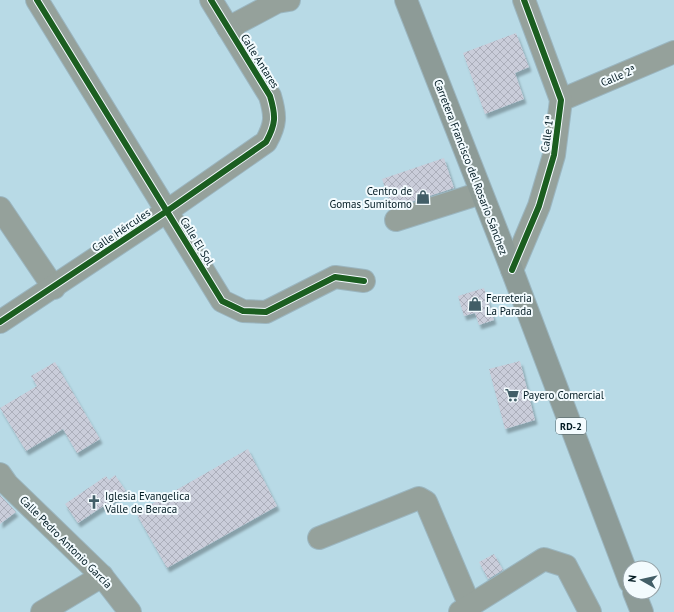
<svg xmlns="http://www.w3.org/2000/svg" width="674" height="612" viewBox="0 0 674 612" font-family="'PT Sans',sans-serif">
  <defs>
    <pattern id="building-cross-hatch" width="8" height="8" patternUnits="userSpaceOnUse"><rect width="8" height="8" fill="#cacdda"/><path d="M0 0l8 8M0 8l8-8" fill="none" stroke="#acafbb"/></pattern>
    <filter id="shadow"><feDropShadow dx="2.5" dy="4.5" stdDeviation="1" flood-color="#0004"/></filter>
  </defs>
  <rect width="100%" height="100%" fill="#b8dae6"/>
  <g fill="url(#building-cross-hatch)" filter="url(#shadow)">
    <path d="M516,33L529,67L515,73L524,99L485,114L463,53Z"/>
    <path d="M444,158L454,188L392,208L382,179Z"/>
    <path d="M484,288L494,320L479,325L475,313L464,316L458,296Z"/>
    <path d="M520,361L535,420L505,429L489,369Z"/>
    <path d="M55,362L100,439L77,453L63,429L26,451L0,408L37,386L31,376Z"/>
    <path d="M248,449L277,506L167,568L136,513Z"/>
    <path d="M115,475L126,491L78,523L65,504L106,476L109,480Z"/>
    <path d="M0,495L16,512L0,524Z"/>
    <path d="M494,554L503,570L488,579L479,562Z"/>
  </g>
  <g fill="none" stroke-linecap="round" stroke-linejoin="round">
    <defs>
      <g id="minor">
        <path d="M37,0L222,301L243,311L266,312L335,277L364,281"/>
        <path d="M228,28L277,2L289,0"/>
        <path d="M561,100L674,52"/>
        <path d="M0,208L54,288"/>
        <path d="M396,220L481,193"/>
        <path d="M512,270L539,206L554,155L561,100L524,0"/>
        <path d="M0,322L167,211L266,142C276,124 276,116 270,96L211,0"/>
        <path d="M0,474L7,484L102,576L130,612"/>
        <path d="M319,538L419,498L426,502L470,606"/>
        <path d="M42,612L102,576"/>
        <path d="M460,612L544,559L566,566L590,612"/>
      </g>
      <g id="major">
        <path d="M406,0L512,270L630,582"/>
        <path d="M634,592L642,612"/>
      </g>
    </defs>
    <use href="#minor" stroke="#9bb6c0" stroke-width="24"/>
    <use href="#major" stroke="#9bb6c0" stroke-width="24"/>
    <use href="#minor" stroke="#95a19b" stroke-width="22"/>
    <use href="#major" stroke="#8d9b97" stroke-width="22"/>
    <defs>
      <g id="cycleway">
        <path d="M37,0L222,301L243,311L266,312L335,277L364,281"/>
        <path d="M512,270L539,206L554,155L561,100L524,0"/>
        <path d="M0,322L167,211L266,142C276,124 276,116 270,96L211,0"/>
      </g>
    </defs>
    <use href="#cycleway" stroke="#f3fbfe" stroke-width="8"/>
    <use href="#cycleway" stroke="#1b5e20" stroke-width="6"/>
  </g>
  <defs>
    <symbol id="shop-bare" viewBox="-9 -9 18 18"><path d="M-5-2.5h2.3a2.7 3.5 0 0 1 5.4 0H5L5.5 6h-11ZM-1.5-2.5h3a1.5 2.3 0 0 0-3 0Z" fill="#425e67" stroke="#f3fbfe" stroke-width="2.5" paint-order="stroke"/></symbol>
    <symbol id="supermarket-bare" viewBox="-9 -9 18 18"><path d="M-6-5.5h2.5l.6 2H6L4.5 2H-2.5L-4.4-4H-6ZM-1.5 3.2a1.3 1.3 0 1 0 .1 0ZM3 3.2a1.3 1.3 0 1 0 .1 0Z" fill="#425e67" stroke="#f3fbfe" stroke-width="2.5" paint-order="stroke"/></symbol>
    <symbol id="church-bare" viewBox="-9 -9 18 18"><path d="M-1.2-6h2.4v3.5h3.3v2.4h-3.3V6h-2.4V-.1h-3.3v-2.4h3.3Z" fill="#425e67" stroke="#f3fbfe" stroke-width="2.5" paint-order="stroke"/></symbol>
  </defs>
  <g fill-rule="evenodd">
    <use href="#shop-bare" x="413" y="187" width="20" height="20"/>
    <use href="#shop-bare" x="465" y="294" width="20" height="20"/>
    <use href="#supermarket-bare" x="502" y="385" width="20" height="20"/>
    <use href="#church-bare" x="84" y="492" width="20" height="20"/>
  </g>
  <g text-anchor="middle" dominant-baseline="central" stroke-width="4" stroke-linejoin="round" paint-order="stroke">
    <rect fill="#f3fbfe" stroke="#4a5e65" stroke-width="1" x="556" y="418" width="30" height="16" rx="3"/>
    <g font-size="10" font-weight="bold" fill="#021b23">
      <text x="571" y="426">RD-2</text>
    </g>
    <g font-size="11" fill="#021b23" stroke="#f3fbfe">
      <text transform="translate(260 61) rotate(58)">Calle Antares</text>
      <text transform="translate(618 76) rotate(-23)">Calle 2ª</text>
      <text transform="translate(547 134) rotate(-82)">Calle 1ª</text>
      <text transform="translate(471 167) rotate(69)">Carretera Francisco del Rosario Sánchez</text>
      <text transform="translate(121 230) rotate(-34)">Calle Hércules</text>
      <text transform="translate(197 241) rotate(59)">Calle El Sol</text>
      <text transform="translate(66 542) rotate(45)">Calle Pedro Antonio García</text>
    </g>
    <g font-size="11" fill="#021b23" stroke="#f3fbfe" text-anchor="start">
      <text x="412" y="191" text-anchor="end">Centro de<tspan x="412" dy="13">Gomas Sumitomo</tspan></text>
      <text x="486" y="298">Ferreteria<tspan x="486" dy="13">La Parada</tspan></text>
      <text x="523" y="395">Payero Comercial</text>
      <text x="105" y="496">Iglesia Evangelica<tspan x="105" dy="13">Valle de Beraca</tspan></text>
    </g>
  </g>
  <g transform="translate(642 580) rotate(278)"><circle r="19" fill="#f3fbfe" stroke="#93a1a6"/>
  <path d="M0-3L7 15L0 10L-7 15Z" fill="#425e67"/>
  <text y="-6" font-size="11" font-weight="bold" text-anchor="middle" fill="#021b23">N</text>
  </g>
</svg>
